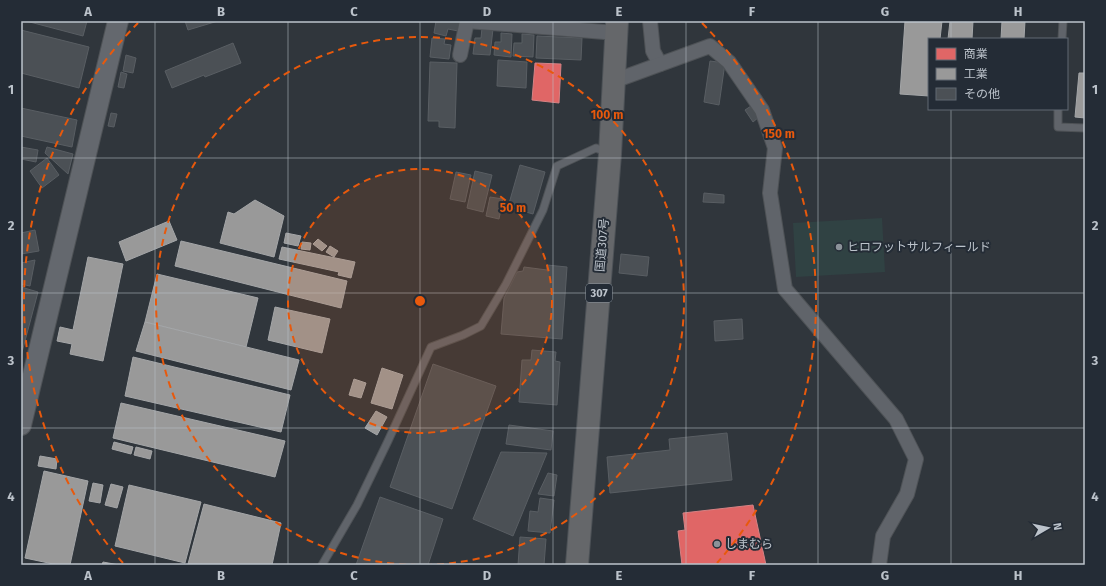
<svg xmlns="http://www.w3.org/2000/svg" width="1106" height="586" viewBox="0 0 1106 586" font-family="'Fira Sans','Noto Sans JP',sans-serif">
  <rect width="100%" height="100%" fill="#30363c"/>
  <path fill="#304243" d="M882,218L885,272L796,277L793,223Z"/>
  <g fill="#e06666" stroke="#d58284">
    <path d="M535,63L561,64L559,103L532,100Z"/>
    <path d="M753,505L766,565H682L678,531L685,530L683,513Z"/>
  </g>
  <g fill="#999" stroke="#a4a6a8">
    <path d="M905,21H942L940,39H929V96L900,94Z"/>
    <path d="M950,21H973L972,39H948Z"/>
    <path d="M1002,21H1025L1024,39H1001Z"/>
    <path d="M1079,73H1085V118L1075,117Z"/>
    <path d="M255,200L284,216L274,257L220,243L228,212L234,214Z"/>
    <path d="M169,221L177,240L126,261L119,242Z"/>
    <path d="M286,233L301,236L298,246L284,243Z"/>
    <path d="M318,239L327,246L322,251L313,244Z"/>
    <path d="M181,241L347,281L341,308L175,266Z"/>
    <path d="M302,242L311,243L310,250L301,249Z"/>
    <path d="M330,246L338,251L334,257L326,252Z"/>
    <path d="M282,247L355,262L351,278L338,275L339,272L279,259Z"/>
    <path d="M88,257L123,264L103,361L70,354L72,344L57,341L60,327L73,330Z"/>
    <path d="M157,274L258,298L246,347L145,322Z"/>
    <path d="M275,307L330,319L322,353L268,340Z"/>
    <path d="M145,322L299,360L291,390L136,351Z"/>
    <path d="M133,357L290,395L281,432L125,396Z"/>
    <path d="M382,368L403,375L392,409L371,403Z"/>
    <path d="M354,379L366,383L361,398L349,395Z"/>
    <path d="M121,403L285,441L275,477L113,438Z"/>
    <path d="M376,411L387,417L377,435L365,428Z"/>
    <path d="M114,442L133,447L131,454L112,449Z"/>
    <path d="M136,447L152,451L150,459L134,455Z"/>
    <path d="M40,456L57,459L56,469L38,466Z"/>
    <path d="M44,471L88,481L70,565H58L25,558Z"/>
    <path d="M93,483L103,485L100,503L89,501Z"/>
    <path d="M111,484L123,487L117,508L105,505Z"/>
    <path d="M129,485L201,502L185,563L115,546Z"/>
    <path d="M204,504L281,523L272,565L188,564Z"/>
    <path d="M103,562L119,565H102Z"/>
  </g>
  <g fill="#4b5055" stroke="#595e63">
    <path d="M26,21H87L83,36Z"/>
    <path d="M185,21H218L188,30Z"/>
    <path d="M436,21H460L458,31L448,29L446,36L434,33Z"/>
    <path d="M482,28L493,29L490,55L473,54L475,38H481Z"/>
    <path d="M21,30L89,47L79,88L21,73Z"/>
    <path d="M501,33L512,34L511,57L494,55L495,42H501Z"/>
    <path d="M522,34L534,35L533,57L513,56L514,43H522Z"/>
    <path d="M537,36L582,38L581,60L536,58Z"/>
    <path d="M432,38L445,39L444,44L451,45L449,59L430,57Z"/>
    <path d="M233,43L241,63L205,77L204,75L172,88L165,71Z"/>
    <path d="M126,55L136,58L133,73L123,71Z"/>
    <path d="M498,60L527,62L526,88L497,86Z"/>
    <path d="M710,61L725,63L719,105L704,102Z"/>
    <path d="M430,62L457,63L455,128L439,127V121H428Z"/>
    <path d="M121,72L127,74L124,88L118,87Z"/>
    <path d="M751,106L759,117L753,122L745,110Z"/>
    <path d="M21,108L77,120L72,147L21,136Z"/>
    <path d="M111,113L117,114L114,127L108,126Z"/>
    <path d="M21,147L38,150L36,162L21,159Z"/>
    <path d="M47,147L73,154L68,174L45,153Z"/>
    <path d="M47,158L59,175L42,188L30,171Z"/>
    <path d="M520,165L545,172L533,214L508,207Z"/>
    <path d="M475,171L492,175L483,212L467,208Z"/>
    <path d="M456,172L471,175L465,202L450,199Z"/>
    <path d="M704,193L724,195V203L703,202Z"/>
    <path d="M490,197L503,199L499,219L486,216Z"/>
    <path d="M35,230L39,251L21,254V233Z"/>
    <path d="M621,254L649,257L647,276L619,273Z"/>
    <path d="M35,260L30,286L21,284V263Z"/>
    <path d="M547,265L567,267L562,339L501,334L504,298L517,272L523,271L524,267L547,270Z"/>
    <path d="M21,287L38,292L21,356Z"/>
    <path d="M742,319L743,339L715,341L714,321Z"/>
    <path d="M532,350L556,352L555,361L560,362L557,405L519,402L522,360H531Z"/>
    <path d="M433,364L496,386L452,509L390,487Z"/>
    <path d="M509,425L553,431L551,450L506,444Z"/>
    <path d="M727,433L732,480L610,493L607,457L670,450L669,439Z"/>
    <path d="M501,452L547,453L513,536L473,519Z"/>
    <path d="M548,473L557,475L554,496L538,494Z"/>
    <path d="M380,497L443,519L428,565H356Z"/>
    <path d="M540,498L554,500L550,533L528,531L530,511L538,512Z"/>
    <path d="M520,537L546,539L544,565H518Z"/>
  </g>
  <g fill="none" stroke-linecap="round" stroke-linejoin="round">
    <defs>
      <g id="lane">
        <path d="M1062,39L1063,21"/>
        <path d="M1058,109V127L1085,128"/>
        <path d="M322,565L357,505L388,441L431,347L463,335L481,326L506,284L543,210L557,166L596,148L608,153"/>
      </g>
      <g id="street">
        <path d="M467,21L617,33"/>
        <path d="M650,21L653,51L660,64"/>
        <path d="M460,55L467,21"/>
        <path d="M614,81L710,46L729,62L762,110L775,148L770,193L785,289L896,419L916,459L907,494L883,536L879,565"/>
      </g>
      <path id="secondary" d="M21,425L118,21"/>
      <path id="highway" d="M577,565L610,154L617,21"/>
    </defs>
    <use href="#lane" stroke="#4e5256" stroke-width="9"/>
    <use href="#street" stroke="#4e5256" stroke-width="16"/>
    <use href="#secondary" stroke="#4e5256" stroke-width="22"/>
    <use href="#highway" stroke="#4d5257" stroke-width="24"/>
    <use href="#lane" stroke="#60646a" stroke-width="7"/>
    <use href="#street" stroke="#60646a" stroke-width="14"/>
    <use href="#secondary" stroke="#64686e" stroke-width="20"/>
    <use href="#highway" stroke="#65676a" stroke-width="22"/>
  </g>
  <path fill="none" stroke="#bcc3cb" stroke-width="1" stroke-opacity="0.55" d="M155,21V565M288,21V565M420,21V565M553,21V565M686,21V565M818,21V565M951,21V39M951,109V565M21,158H1085M21,293H1085M21,428H1085"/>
  <circle cx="420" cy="301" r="132" fill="#e8590c" fill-opacity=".12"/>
  <g fill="none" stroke="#e8590c" stroke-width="2" stroke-dasharray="7 5">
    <circle cx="420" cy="301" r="132"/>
    <path d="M418 565A264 264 0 1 1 422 565"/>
    <path d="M123 563A396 396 0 0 1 138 23M702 23A396 396 0 0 1 717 563"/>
  </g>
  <g fill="#8b9299" stroke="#242c36" stroke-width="1.5">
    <circle cx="839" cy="247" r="4"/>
    <circle cx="717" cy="544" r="4"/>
  </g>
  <g text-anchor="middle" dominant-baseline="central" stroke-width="4" stroke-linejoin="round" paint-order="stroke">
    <rect fill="#242c36" stroke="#8e969e" stroke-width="1" x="586" y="284" width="26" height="18" rx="3"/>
    <g font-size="11" font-weight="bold" fill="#bcc3cb">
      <text x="599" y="293">307</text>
    </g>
    <g font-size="12" fill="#bcc3cb" stroke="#242c36">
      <text transform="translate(602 245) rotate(-85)">国道307号</text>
    </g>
    <g font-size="12" fill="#bcc3cb" stroke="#242c36" text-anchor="start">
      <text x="847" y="247">ヒロフットサルフィールド</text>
      <text x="725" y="544">しまむら</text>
    </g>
  </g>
  <circle cx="420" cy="301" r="6" fill="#e8590c" stroke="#242c36" stroke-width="2"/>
  <g font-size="12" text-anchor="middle" font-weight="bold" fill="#e8590c" stroke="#242c36" stroke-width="4" stroke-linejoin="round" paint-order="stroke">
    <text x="607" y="119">100 m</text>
    <text x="779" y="138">150 m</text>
    <text x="513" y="212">50 m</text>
  </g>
  <rect width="1106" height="586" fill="none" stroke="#242c36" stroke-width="44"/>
  <rect x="928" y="38" width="140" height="72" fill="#242c36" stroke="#616872"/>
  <rect x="936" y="48" width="20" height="12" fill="#e06666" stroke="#616872"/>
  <text x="964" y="58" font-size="12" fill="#bcc3cb">商業</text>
  <rect x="936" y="68" width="20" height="12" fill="#999999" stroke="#616872"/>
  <text x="964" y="78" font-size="12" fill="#bcc3cb">工業</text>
  <rect x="936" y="88" width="20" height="12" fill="#4b5055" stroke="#616872"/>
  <text x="964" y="98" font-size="12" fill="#bcc3cb">その他</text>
  <g transform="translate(1048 528) rotate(81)" stroke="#242c36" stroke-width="3" paint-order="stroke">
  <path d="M0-3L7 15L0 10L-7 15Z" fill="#bcc3cb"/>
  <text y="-6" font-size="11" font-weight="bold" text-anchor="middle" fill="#bcc3cb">N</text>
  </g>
  <rect x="22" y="22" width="1062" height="542" fill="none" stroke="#bcc3cb" stroke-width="1.5"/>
  <g font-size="13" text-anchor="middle" font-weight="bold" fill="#bcc3cb">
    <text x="88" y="16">A</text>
    <text x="221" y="16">B</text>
    <text x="354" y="16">C</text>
    <text x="487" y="16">D</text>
    <text x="619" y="16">E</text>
    <text x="752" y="16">F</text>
    <text x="885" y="16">G</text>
    <text x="1018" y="16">H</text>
    <text x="11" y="94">1</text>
    <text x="1095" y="94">1</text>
    <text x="11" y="230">2</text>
    <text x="1095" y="230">2</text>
    <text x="11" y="365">3</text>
    <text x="1095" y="365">3</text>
    <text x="11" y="501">4</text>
    <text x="1095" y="501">4</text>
    <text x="88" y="580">A</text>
    <text x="221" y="580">B</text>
    <text x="354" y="580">C</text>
    <text x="487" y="580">D</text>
    <text x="619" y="580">E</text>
    <text x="752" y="580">F</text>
    <text x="885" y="580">G</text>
    <text x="1018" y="580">H</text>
  </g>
</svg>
